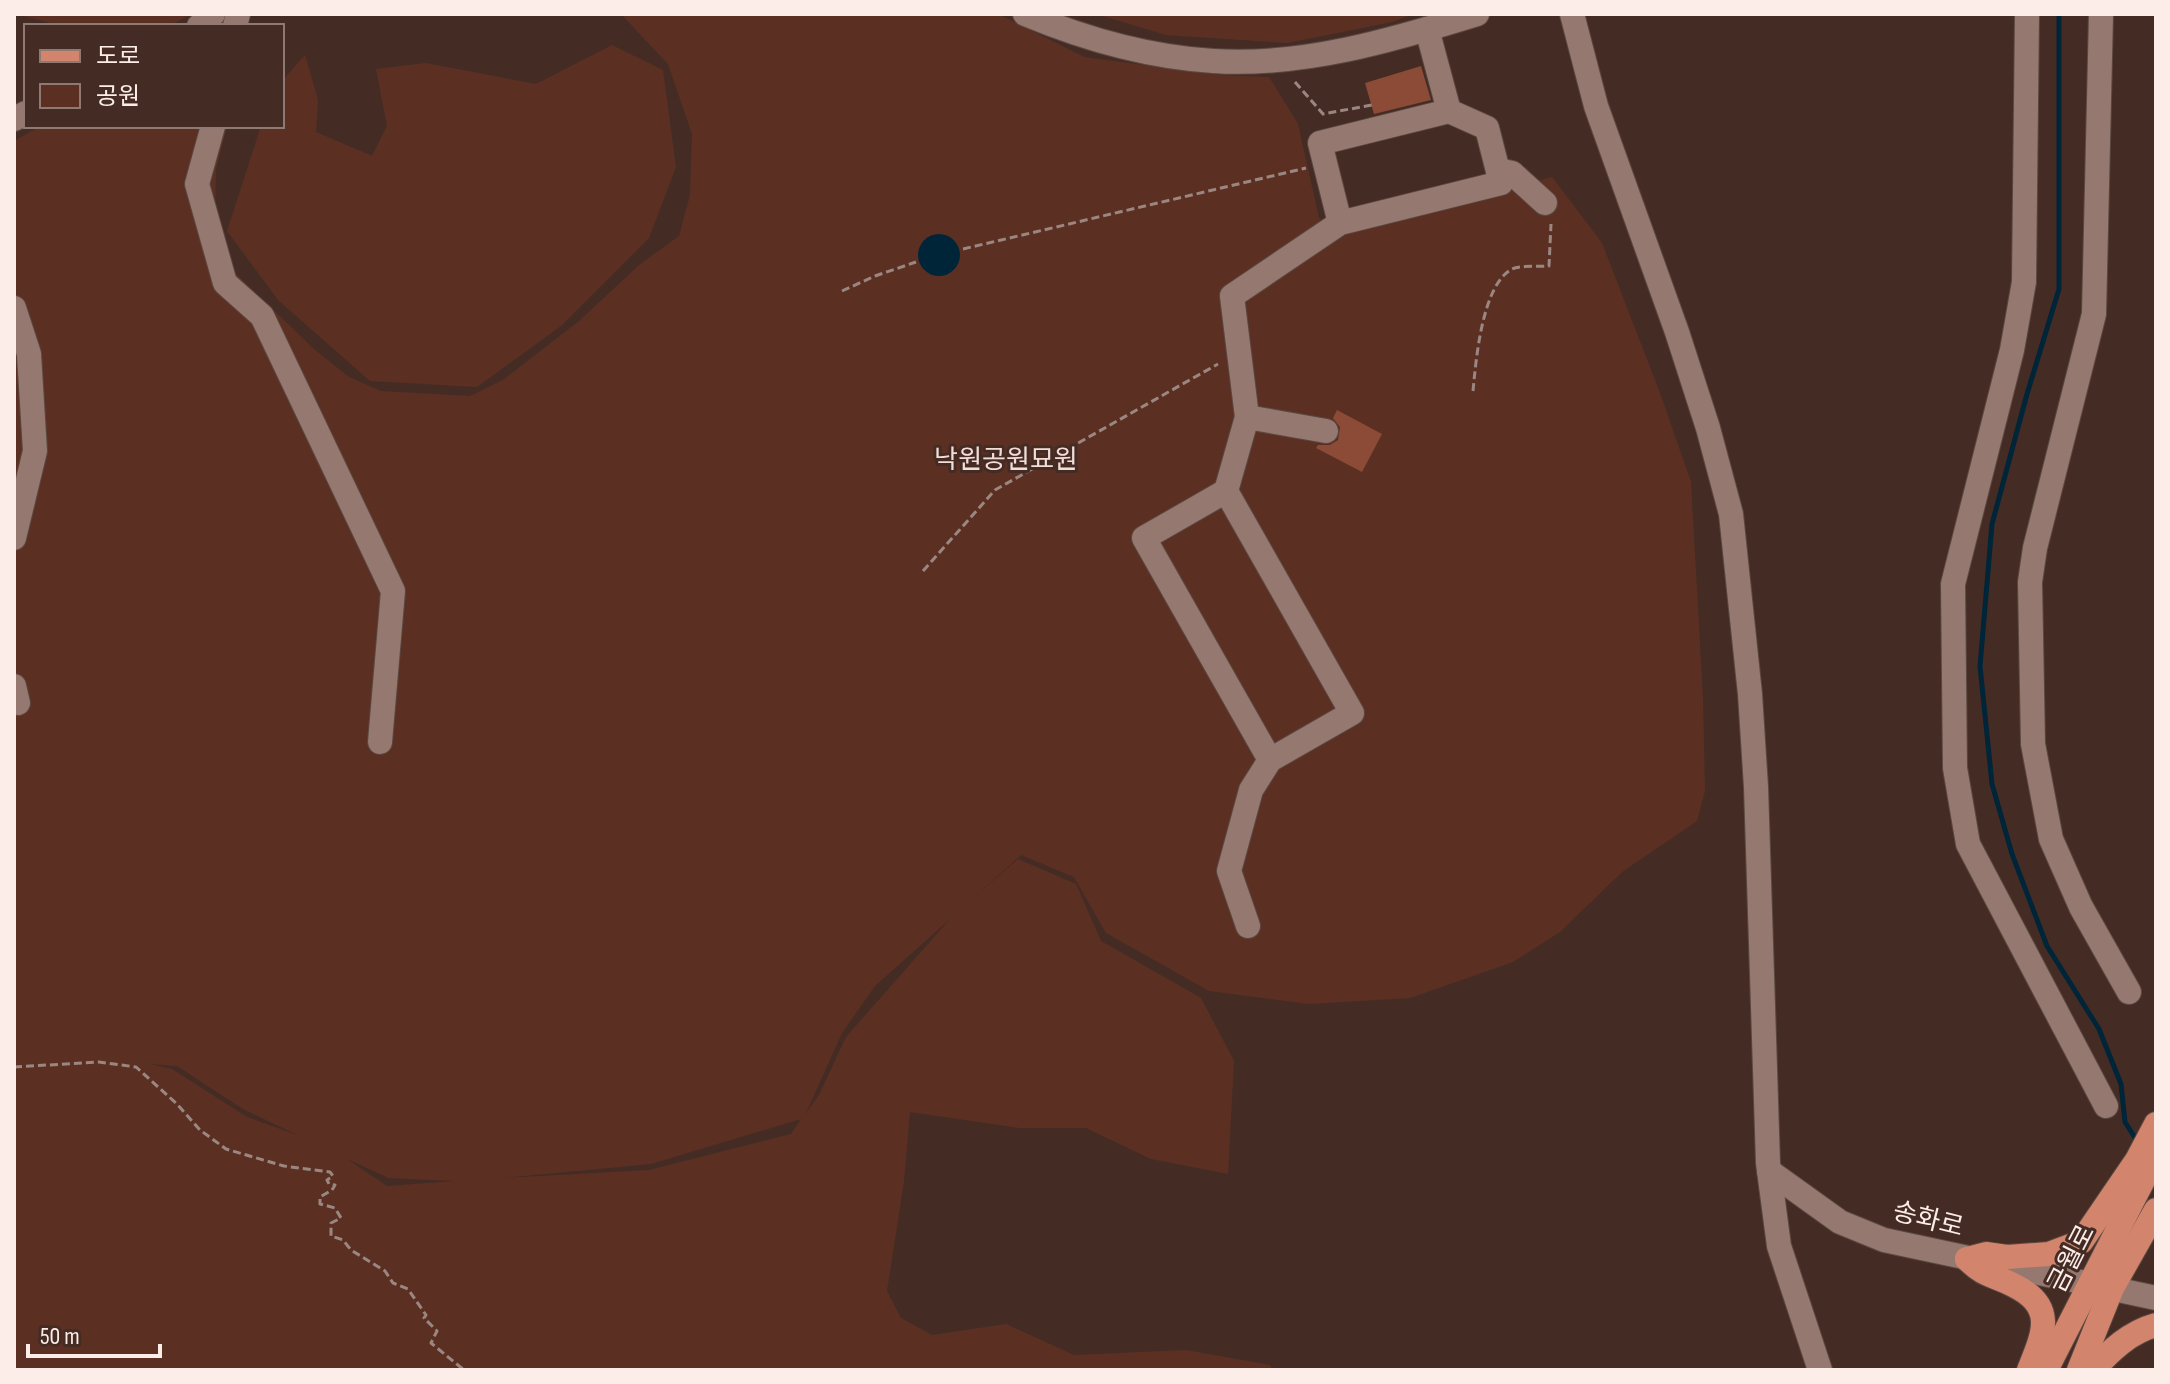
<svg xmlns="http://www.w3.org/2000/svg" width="2170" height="1384" viewBox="0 0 2170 1384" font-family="'Sofia Sans Condensed','Noto Sans KR',sans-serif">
  <rect width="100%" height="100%" fill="#442c25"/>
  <g fill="#5b3022" fill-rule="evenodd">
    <path d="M16,14H192L169,26H62Z"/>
    <path d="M621,14H998L1084,57L1219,75L1269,77L1298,124L1319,218L1340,235L1552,177L1602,243L1660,393L1691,482L1703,698L1705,791L1697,821L1622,872L1560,932L1513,962L1410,998L1309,1004L1209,991L1106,933L1074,877L1021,855L971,900L1018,859L1076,884L1101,941L1201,998L1234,1061L1228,1174L1151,1159L1086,1128H1019L910,1112L904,1181L887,1291L901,1318L932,1335L1006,1324L1074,1355L1186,1350L1270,1365L1273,1370H14V141L41,126H227L216,169L215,217L234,272L315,350L349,377L381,391L470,396L503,380L579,321L639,265L679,236L690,195L692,134L668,64ZM950,919L846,1037L819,1095L806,1113L842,1033L875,986ZM149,1064L177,1066L243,1109L297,1135L247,1117L172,1069ZM801,1119L791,1134L649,1170L504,1178L651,1164ZM347,1159L389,1178L455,1181L387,1186Z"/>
    <path d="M1096,14H1413L1392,22L1287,43L1166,35Z"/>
    <path d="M612,45L663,70L676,167L649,238L561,326L477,387L370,381L278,300L227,231L261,126H282V81L305,55L318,100L316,132L372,156L387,126L376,69L426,63L536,84Z"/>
  </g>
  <circle fill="#002538" cx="939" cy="255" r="21"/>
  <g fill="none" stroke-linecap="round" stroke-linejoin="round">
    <path stroke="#002538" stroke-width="5" d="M2059,14V289L2027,394L1992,524L1980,666L1992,784L2012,854L2047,946L2099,1029L2121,1084L2125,1122L2137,1141"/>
  </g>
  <g fill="#8b4b36">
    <path d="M1421,66L1431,100L1374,114L1365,83Z"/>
    <path d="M1337,410L1382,434L1362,472L1316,448L1318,445H1330L1338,440L1340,427L1333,418Z"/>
  </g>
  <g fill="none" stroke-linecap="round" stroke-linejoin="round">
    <defs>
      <g id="minor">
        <path d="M1025,14C1085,39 1148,57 1213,61C1302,67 1393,40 1477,14"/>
        <path d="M1572,14L1596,106L1677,332L1708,428L1731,514L1750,694L1756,787L1768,1163L1779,1246L1820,1370"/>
        <path d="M2027,14L2024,282L2012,350L1953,584L1955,768L1968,844L2106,1106"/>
        <path d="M2101,14L2094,314L2035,548L2030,582L2033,744L2051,839L2081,907L2129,992"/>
        <path d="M199,26L213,14"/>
        <path d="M235,26L238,14"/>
        <path d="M1427,29L1449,111"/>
        <path d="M14,119L26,113"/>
        <path d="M213,126L197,184L225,283L262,316L393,591L380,742"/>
        <path d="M1498,170L1512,173L1545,203"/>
        <path d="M14,308L29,354L35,451L14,538"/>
        <path d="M1247,417L1326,431"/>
        <path d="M1226,491L1247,417L1232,296L1340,223L1501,183L1487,128L1449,111L1320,143L1340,223"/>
        <path d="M14,686L18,703"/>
        <path d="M1248,926L1229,871L1251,790L1270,760L1352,713L1226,491L1144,538L1270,760"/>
        <path d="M1769,1171L1840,1222L1884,1240L2156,1298"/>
      </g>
      <g id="major">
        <path d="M1967,1259L1986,1254L2007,1257L2049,1254L2081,1242L2137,1160L2156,1124"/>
        <path d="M1967,1259C1986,1278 1993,1274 2015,1286C2057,1307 2043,1335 2029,1370"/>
        <path d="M2046,1370L2156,1155"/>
        <path d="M2079,1370L2112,1288L2156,1210"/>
        <path d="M2093,1370C2111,1350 2130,1332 2156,1325"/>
      </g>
    </defs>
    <use href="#minor" stroke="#5c4842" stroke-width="26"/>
    <use href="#major" stroke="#5c4842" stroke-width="26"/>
    <g stroke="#9b8781" stroke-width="3" stroke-dasharray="8 4" stroke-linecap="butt">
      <path d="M1295,82L1323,114L1372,105"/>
      <path d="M963,249L1306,168"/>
      <path d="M842,291L875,276L916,262"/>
      <path d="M1473,391C1476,360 1482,285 1512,269C1521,265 1539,267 1549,266L1551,224"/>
      <path d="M923,571L995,490L1218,364"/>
      <path d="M14,1067L99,1062L136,1067L177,1104L200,1130L226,1149L284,1166L330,1172L333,1176L327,1180L329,1184L335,1185L332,1190L320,1197V1204L335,1208L341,1218L331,1223V1236L343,1240L351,1250L385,1271L393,1283L408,1289L426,1315L424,1318L437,1331L431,1343L464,1370"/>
    </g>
    <use href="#minor" stroke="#957970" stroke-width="24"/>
    <use href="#major" stroke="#d2856c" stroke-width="24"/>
  </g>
  <g text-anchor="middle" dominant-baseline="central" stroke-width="6" stroke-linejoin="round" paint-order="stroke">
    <g font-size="26" fill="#f2ddd7" stroke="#442c25">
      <text x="1006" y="460">낙원공원묘원</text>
    </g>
    <g font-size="26" fill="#fdede8" stroke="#442c25">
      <text transform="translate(1928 1220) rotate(14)">송화로</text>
      <text transform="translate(2072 1259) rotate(-63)">금월로</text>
    </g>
  </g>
  <rect width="2170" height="1384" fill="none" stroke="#fdede8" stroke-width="32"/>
  <rect x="24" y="24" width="260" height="104" fill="#442c25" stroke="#8e7973" stroke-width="2"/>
  <rect x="40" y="50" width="40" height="12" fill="#d2856c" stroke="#8e7973" stroke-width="2"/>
  <text x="96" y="64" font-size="24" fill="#fdede8">도로</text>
  <rect x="40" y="84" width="40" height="24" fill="#5b3022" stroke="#8e7973" stroke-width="2"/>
  <text x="96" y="104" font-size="24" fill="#fdede8">공원</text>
  <path d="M28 1344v12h132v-12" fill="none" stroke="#fdede8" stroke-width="4"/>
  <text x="40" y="1344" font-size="24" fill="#fdede8" stroke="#442c25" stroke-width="6" paint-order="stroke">50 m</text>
</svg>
